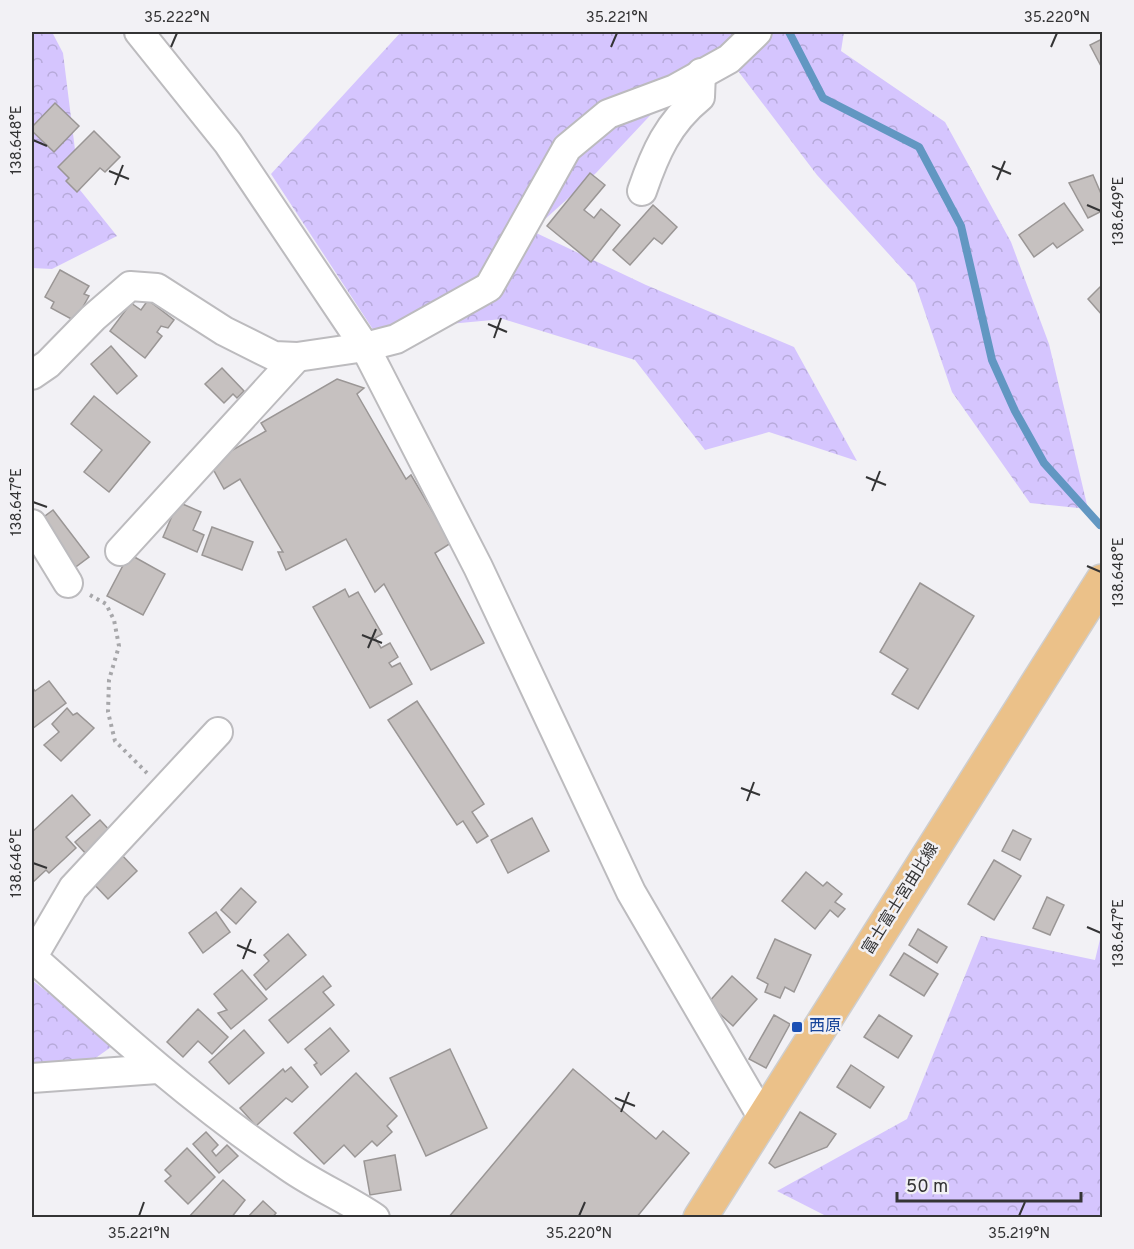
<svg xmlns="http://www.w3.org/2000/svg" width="1134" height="1249" viewBox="0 0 1134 1249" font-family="Overpass,'Noto Sans JP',sans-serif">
  <defs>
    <pattern id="forest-crowns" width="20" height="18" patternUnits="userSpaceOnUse" patternTransform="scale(1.5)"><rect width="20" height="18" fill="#d5c5fe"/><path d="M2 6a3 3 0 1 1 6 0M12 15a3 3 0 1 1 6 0" fill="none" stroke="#b7aada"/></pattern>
  </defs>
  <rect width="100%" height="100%" fill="#f2f1f5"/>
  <g fill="url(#forest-crowns)">
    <path d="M32,32H52L63,53L80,190L117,236L52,269L32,268Z"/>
    <path d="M401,32H844L841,51L945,122L1011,242L1049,344L1088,509L1030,503L952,392L915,283L817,175L729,59L675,89L596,173L532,231L646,285L794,347L857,461L769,432L705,450L635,360L503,319L374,331L271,174Z"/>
    <path d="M1102,931V1217H828L777,1191L907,1119L981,936L1095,960Z"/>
    <path d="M32,980L114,1045L87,1064L32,1063Z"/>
  </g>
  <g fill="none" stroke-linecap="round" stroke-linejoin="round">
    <path stroke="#6297c2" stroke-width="8" d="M789,32L823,98L919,147L961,226L992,360L1015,411L1044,463L1100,525"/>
  </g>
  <g fill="#c6c1c0" stroke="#9a9695" stroke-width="1.5">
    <path d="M1102,39V68L1090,45Z"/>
    <path d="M55,103L79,126L54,152L32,131V127Z"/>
    <path d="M94,131L120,157L105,172L100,168L77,192L66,181L69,178L58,167Z"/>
    <path d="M590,173L605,185L584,210L594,218L601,209L620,225L591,262L547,226Z"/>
    <path d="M1093,175L1102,196V211L1088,218L1069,183Z"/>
    <path d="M1064,203L1083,230L1057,248L1053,243L1034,257L1019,235Z"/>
    <path d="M653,205L677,227L662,244L654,238L630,265L613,250Z"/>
    <path d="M60,270L89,286L84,294L89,296L75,321L51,308L54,302L45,297Z"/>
    <path d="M1102,285V315L1088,299Z"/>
    <path d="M148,300L174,320L168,328L161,326L157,332L162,336L145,358L110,331L131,303L141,310Z"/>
    <path d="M111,346L137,376L117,394L91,364Z"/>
    <path d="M222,368L244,391L237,398L233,394L224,403L205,384Z"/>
    <path d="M337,379L364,388L357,394L406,479L411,475L451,543L435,553L484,643L431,670L384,584L375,592L346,539L286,570L278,552H283L240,479L224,489L212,467L222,456L266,431L261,423Z"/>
    <path d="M94,396L150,442L109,492L84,472L102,450L71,424Z"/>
    <path d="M178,502L201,512L193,530L204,535L197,552L163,537Z"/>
    <path d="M53,510L89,557L73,569L37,522Z"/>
    <path d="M212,527L253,542L242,570L202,555Z"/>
    <path d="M129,554L165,574L143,615L107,596Z"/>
    <path d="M920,583L974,616L918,709L892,694L908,669L880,652Z"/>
    <path d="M345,589L349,597L358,592L382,634L375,638L381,648L390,643L398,657L389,663L392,667L400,663L412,684L370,708L313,607Z"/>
    <path d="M49,681L66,703L32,729V687L35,691Z"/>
    <path d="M417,701L484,804L472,812L488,836L477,843L463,821L457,825L388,720Z"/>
    <path d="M67,708L73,715L77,713L94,728L61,761L44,745L59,732L52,724Z"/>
    <path d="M72,795L90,815L66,837L76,848L49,873L46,870L32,883V832Z"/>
    <path d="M532,818L549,851L508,873L491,840Z"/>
    <path d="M100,820L112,833L87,855L75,842Z"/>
    <path d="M1013,830L1031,839L1020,860L1002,851Z"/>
    <path d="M119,852L137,871L108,899L90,880Z"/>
    <path d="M994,860L1021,876L994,920L968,904Z"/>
    <path d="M806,872L823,886L827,882L842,894L835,902L845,909L838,917L830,910L815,929L782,901Z"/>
    <path d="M241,888L256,902L236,924L221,910Z"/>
    <path d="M1047,897L1064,905L1050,935L1033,928Z"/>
    <path d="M216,912L230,932L203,953L189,933Z"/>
    <path d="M918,929L947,947L937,963L909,945Z"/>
    <path d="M288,934L306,955L266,990L254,975L269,961L264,955Z"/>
    <path d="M775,939L811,955L794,992L785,987L780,998L765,992L768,984L757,978Z"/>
    <path d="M904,953L938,974L924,996L890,975Z"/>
    <path d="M242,970L267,999L231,1029L218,1013L227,1010L214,994Z"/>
    <path d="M323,976L331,986L323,992L334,1005L288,1043L269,1020Z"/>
    <path d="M732,976L757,999L733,1026L708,1003Z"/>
    <path d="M198,1009L228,1037L212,1054L198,1041L183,1057L167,1042Z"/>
    <path d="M774,1015L790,1024L766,1068L749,1059Z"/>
    <path d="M879,1015L912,1036L898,1058L864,1037Z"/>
    <path d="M330,1028L349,1051L321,1075L314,1065L317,1063L305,1049Z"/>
    <path d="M244,1030L264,1053L229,1084L209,1062Z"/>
    <path d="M450,1049L487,1128L426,1156L390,1078Z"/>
    <path d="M851,1065L884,1087L870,1108L837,1087Z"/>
    <path d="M291,1067L308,1087L292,1102L286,1098L256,1126L240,1108L283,1069L285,1072Z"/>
    <path d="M573,1069L656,1139L663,1131L689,1153L636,1218H448Z"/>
    <path d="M356,1073L397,1116L387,1126L392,1132L377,1146L372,1141L355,1157L344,1145L324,1164L294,1133Z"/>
    <path d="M800,1112L836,1134L827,1147L775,1168L769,1163Z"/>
    <path d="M206,1132L218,1145L212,1151L216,1156L227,1145L238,1156L219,1173L193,1144Z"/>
    <path d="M187,1148L215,1177L188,1204L165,1181L171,1176L165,1170Z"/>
    <path d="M395,1155L401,1190L370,1195L364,1161Z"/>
    <path d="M223,1180L245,1200L231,1218H188Z"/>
    <path d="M263,1201L276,1213L272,1218H247Z"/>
  </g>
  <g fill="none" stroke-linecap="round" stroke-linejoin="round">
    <defs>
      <g id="street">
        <path d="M139,32L228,143L365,347L478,567L631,892L764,1120"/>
        <path d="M642,191C655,153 668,123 700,97L701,73"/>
        <path d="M32,375L48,364L93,318L130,286L157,288L224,331L274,356L297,357L365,347L396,339L489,287L567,148L608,114L675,89L729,59L757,32"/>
        <path d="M32,524L68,583"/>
        <path d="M120,551L297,357"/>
        <path d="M32,957C116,1032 195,1103 289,1167C316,1186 347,1199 375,1218"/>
        <path d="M32,958L73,888L218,732"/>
        <path d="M32,1078L157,1069"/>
      </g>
      <path id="primary" d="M700,1218L1102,581"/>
    </defs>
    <use href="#street" stroke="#bcbbbe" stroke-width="32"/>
    <use href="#primary" stroke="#cececf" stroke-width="36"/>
    <path stroke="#a7a7aa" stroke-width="4" stroke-dasharray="3 4.5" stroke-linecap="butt" d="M90,595L106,604L114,620L119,646L109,680L108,712L115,741L147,773"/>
    <use href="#street" stroke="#fff" stroke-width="28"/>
    <use href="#primary" stroke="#ebc189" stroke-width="33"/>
  </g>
  <path fill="none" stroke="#343435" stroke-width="2" d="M171,47L177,33M611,47L617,33M1051,47L1057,33M33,140L47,146M992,166L1011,174M109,171L129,179M997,180L1005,161M115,185L123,165M1087,205L1101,211M488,324L507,332M494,338L501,318M866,477L886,485M872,491L880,471M33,502L47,507M1087,566L1101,572M362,635L382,643M368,648L376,629M741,788L760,795M747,801L754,782M33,863L47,868M1087,927L1101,933M237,945L256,953M243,959L251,939M615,1098L635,1106M621,1112L629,1092M139,1216L144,1202M579,1216L585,1202M1019,1216L1025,1202"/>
  <rect fill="#1a4fb4" stroke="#f2f1f5" stroke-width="2" x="791" y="1021" width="12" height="12" rx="3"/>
  <g text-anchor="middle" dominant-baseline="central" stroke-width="5" stroke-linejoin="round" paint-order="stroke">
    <g font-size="16" fill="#343435" stroke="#f2f1f5">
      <text transform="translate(901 899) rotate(-58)">富士富士宮由比線</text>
    </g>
    <g font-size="16" fill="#164399" stroke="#f2f1f5" text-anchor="start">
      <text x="809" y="1027">西原</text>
    </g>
  </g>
  <rect width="1134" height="1249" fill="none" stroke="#f2f1f5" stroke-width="66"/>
  <path d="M897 1192v9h184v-9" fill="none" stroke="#343435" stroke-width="3"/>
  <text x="906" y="1192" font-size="18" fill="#343435" stroke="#f2f1f5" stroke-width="4.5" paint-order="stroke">50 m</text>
  <rect x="33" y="33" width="1068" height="1183" fill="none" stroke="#343435" stroke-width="2"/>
  <g font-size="15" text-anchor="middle" fill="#343435">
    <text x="177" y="22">35.222°N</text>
    <text x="617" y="22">35.221°N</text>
    <text x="1057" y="22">35.220°N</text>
    <text transform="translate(16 140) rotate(-90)" y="5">138.648°E</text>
    <text transform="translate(1118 211) rotate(-90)" y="5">138.649°E</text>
    <text transform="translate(16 502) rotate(-90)" y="5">138.647°E</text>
    <text transform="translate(1118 572) rotate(-90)" y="5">138.648°E</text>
    <text transform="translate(16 863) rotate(-90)" y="5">138.646°E</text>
    <text transform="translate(1118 933) rotate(-90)" y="5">138.647°E</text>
    <text x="139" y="1238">35.221°N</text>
    <text x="579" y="1238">35.220°N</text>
    <text x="1019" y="1238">35.219°N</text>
  </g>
</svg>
